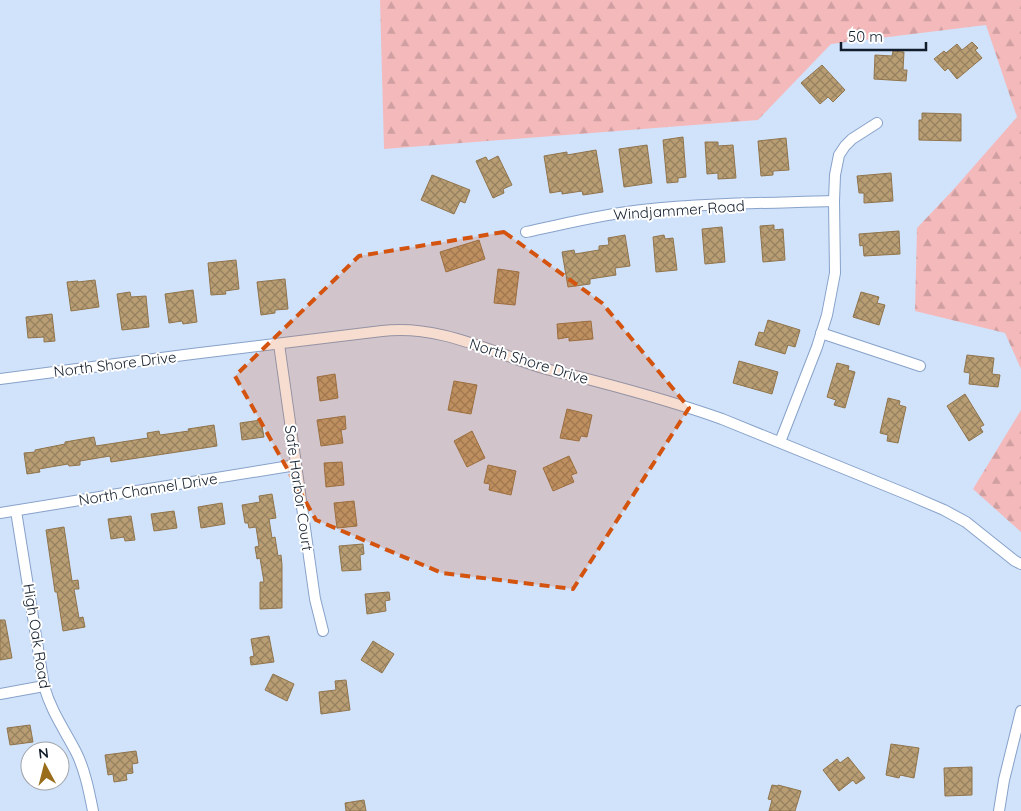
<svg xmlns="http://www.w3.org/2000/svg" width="1021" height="811" viewBox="0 0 1021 811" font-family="Quicksand,sans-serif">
  <defs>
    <pattern id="forest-firs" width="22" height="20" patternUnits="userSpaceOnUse" patternTransform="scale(1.25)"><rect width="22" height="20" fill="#f4babb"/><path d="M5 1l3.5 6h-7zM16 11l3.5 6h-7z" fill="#d09fa1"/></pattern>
    <pattern id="building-cross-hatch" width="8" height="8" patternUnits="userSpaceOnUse" patternTransform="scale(1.25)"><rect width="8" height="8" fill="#b99e74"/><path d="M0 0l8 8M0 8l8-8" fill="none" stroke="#95805f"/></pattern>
  </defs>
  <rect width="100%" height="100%" fill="#d1e2fb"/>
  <g fill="url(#forest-firs)">
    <path d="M380,0H1021V369L1005,333L915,311L917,228L953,190L1017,117L986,25L831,44L758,120L384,149Z"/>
    <path d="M1021,410V532L973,489Z"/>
  </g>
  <g fill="url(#building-cross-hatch)" stroke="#8f744c">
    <path d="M972,42L978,48L975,50L982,58L957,79L948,68L945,71L934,59L944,51L946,53L957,44L962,50Z"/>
    <path d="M893,51L904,52L903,70H907L906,81L874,79L875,55L892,56Z"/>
    <path d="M822,65L845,90L833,102L828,97L820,104L801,83Z"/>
    <path d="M922,113L961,114V141L919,140V120H922Z"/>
    <path d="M683,137L686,177L678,178V182L667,183L663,140Z"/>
    <path d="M786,138L789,170L773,171V175L761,176L758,141Z"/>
    <path d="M705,142H718V146L733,145L736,178L718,179V173L707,174Z"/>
    <path d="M647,145L652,183L624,187L619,149Z"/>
    <path d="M596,150L603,192L583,195L582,191L562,194V191L550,193L544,156L567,152V155Z"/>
    <path d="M498,156L512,185L503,189L504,193L493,198L476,161L486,157L488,161Z"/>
    <path d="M891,173L893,201L864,203V193H859L857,176Z"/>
    <path d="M432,175L470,190L465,203L460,201L454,214L421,200Z"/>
    <path d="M774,225V230L783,229L785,260L763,262L760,226Z"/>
    <path d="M722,227L725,262L705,264L702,229Z"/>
    <path d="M899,231L900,254L864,256L863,245L860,246L859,234Z"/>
    <path d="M625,235L630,266L615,268L616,275L590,279V284L568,287L562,252L574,250L575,254L599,250V246L609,245L608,238Z"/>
    <path d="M664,235L665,239L673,238L677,270L656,272L653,237Z"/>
    <path d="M479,240L485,259L446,272L440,252Z"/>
    <path d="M236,260L239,289L225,291L226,294L211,295L208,263Z"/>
    <path d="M498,269L519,272L515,305L494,303Z"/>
    <path d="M285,279L288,309L275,310V313L261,315L257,282Z"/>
    <path d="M95,280L99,307L71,311L67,282L78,281V282Z"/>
    <path d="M193,290L197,322L183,324L182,321L169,323L165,294Z"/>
    <path d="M130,292L131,297L146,296L149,327L122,330L117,294Z"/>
    <path d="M861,292L879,297L877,303L885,305L879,325L853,317Z"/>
    <path d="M52,314L55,341L44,342V337L28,338L26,317Z"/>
    <path d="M768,320L800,330L795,347L788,345L785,354L755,345L759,332L764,333Z"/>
    <path d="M591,321L593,339L569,341V337L558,339L557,324Z"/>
    <path d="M967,355L994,358L992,374L1000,375L998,387L969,384L970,373L964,372Z"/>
    <path d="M739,361L778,372L772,394L733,383Z"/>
    <path d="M837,363L849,366L848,370L855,372L845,408L834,405L836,400L827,397Z"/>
    <path d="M335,374L338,398L320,401L317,377Z"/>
    <path d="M454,381L477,385L471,414L448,410Z"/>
    <path d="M965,394L984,425L980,427L983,432L969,441L947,406Z"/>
    <path d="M888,398L900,401L899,405L906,407L898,443L887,441L888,435L880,433Z"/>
    <path d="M567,409L592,415L587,437L581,436L579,441L560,438Z"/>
    <path d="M345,416L346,429L341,430L343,443L321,446L317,420Z"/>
    <path d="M261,420L264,437L242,440L240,423Z"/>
    <path d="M214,425L217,446L111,462L110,456L80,461V465L69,466L68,464L39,469L40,472L27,474L24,453L35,452V450L65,444V442L94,437L96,446L148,438L147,433L159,431L160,435L189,431L188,429Z"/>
    <path d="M472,431L485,458L467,467L454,441Z"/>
    <path d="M569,456L577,473L571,475L574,482L553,491L543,468Z"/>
    <path d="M342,462L344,485L326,487L324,463Z"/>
    <path d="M488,465L516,471L511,495L489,490L490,484L484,483Z"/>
    <path d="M272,494L276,518L269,519L272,538L275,537L278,556L281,555L282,565V608L260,609V582H264L260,558L257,559L255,547L259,546L256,527L249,528L248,523H245L242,505L260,502L259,496Z"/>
    <path d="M354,501L357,526L337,528L334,503Z"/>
    <path d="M222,503L225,524L201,528L198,507Z"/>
    <path d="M174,511L177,528L154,531L151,514Z"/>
    <path d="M131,516L135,540L125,541L124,537L111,539L108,519Z"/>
    <path d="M64,527L72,581L78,580L79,589H74L79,618L83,617L85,627L63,631L57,592H55L46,530Z"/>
    <path d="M363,544L364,554L360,555L361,570L342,571L339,546Z"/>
    <path d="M389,592L390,600L385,601L386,611L367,614L365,594Z"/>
    <path d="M0,620H5L12,658L0,660Z"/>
    <path d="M269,636L274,662L251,665L250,657L254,656L251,639Z"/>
    <path d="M373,641L394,654L382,673L361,660Z"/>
    <path d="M273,674L294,684L287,701L265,690Z"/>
    <path d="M346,680L350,710L321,714L319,692L336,690L335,681Z"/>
    <path d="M30,725L33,742L10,745L7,728Z"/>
    <path d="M891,744L919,748L914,778L900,775L899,778L886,775Z"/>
    <path d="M136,751L138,763L132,764L133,773L126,774L127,780L114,782L113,774L108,775L105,755Z"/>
    <path d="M848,757L865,778L856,784L853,780L839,791L823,770L837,759L840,763Z"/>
    <path d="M972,767V795L945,796L944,768Z"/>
    <path d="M772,785L778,786V785L801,791L795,811H769L772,800L768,799Z"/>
    <path d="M364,800L366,811H346L345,803Z"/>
  </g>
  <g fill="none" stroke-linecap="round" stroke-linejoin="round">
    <defs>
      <g id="minor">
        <path d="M526,232C564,224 603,214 642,210C705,203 770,203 834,201"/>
        <path d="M821,333L920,366"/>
        <path d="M279,344L315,599L323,631"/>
        <path d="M0,379L192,354L382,331C438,324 491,352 543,368C560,373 577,376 595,381C637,392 680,404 722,419L909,495L944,510L966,522L1015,561L1021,564"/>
        <path d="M780,442L817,347L827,315L835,273L834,201L835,175L839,155L845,146L852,139L877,123"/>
        <path d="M16,511L44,686C51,711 64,729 76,752C85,770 89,791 93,811"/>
        <path d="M0,513L296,465"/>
        <path d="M0,694L44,686"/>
        <path d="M999,811L1004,780L1021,711"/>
      </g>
    </defs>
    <use href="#minor" stroke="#87a2c9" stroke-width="12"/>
    <use href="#minor" stroke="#fff" stroke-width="10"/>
  </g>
  <path fill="#d3530f" fill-opacity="0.2" stroke="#d3530f" stroke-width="4" stroke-dasharray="10 6" stroke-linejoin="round" d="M504,232L602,303L689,408L573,589L442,573L316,520L235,376L359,256Z"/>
  <g text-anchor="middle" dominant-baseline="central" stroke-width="4" stroke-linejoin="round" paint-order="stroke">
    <g font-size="15" fill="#121d2b" stroke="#fff">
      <text transform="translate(679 210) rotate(-4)">Windjammer Road</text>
      <text transform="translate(529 361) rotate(17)">North Shore Drive</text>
      <text transform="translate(115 364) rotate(-7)">North Shore Drive</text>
      <text transform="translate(299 488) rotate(82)">Safe Harbor Court</text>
      <text transform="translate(148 489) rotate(-9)">North Channel Drive</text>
      <text transform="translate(37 636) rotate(81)">High Oak Road</text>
    </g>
  </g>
  <g transform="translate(45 766) rotate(353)"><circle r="24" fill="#ffffff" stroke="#a0a5aa"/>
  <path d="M0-4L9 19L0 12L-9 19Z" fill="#996d1b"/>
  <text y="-8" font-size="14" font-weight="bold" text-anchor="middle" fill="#121d2b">N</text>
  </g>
  <path d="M841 42v8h85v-8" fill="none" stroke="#121d2b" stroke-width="2.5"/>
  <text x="848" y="42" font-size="15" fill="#121d2b" stroke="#ffffff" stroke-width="4" paint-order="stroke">50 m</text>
</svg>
